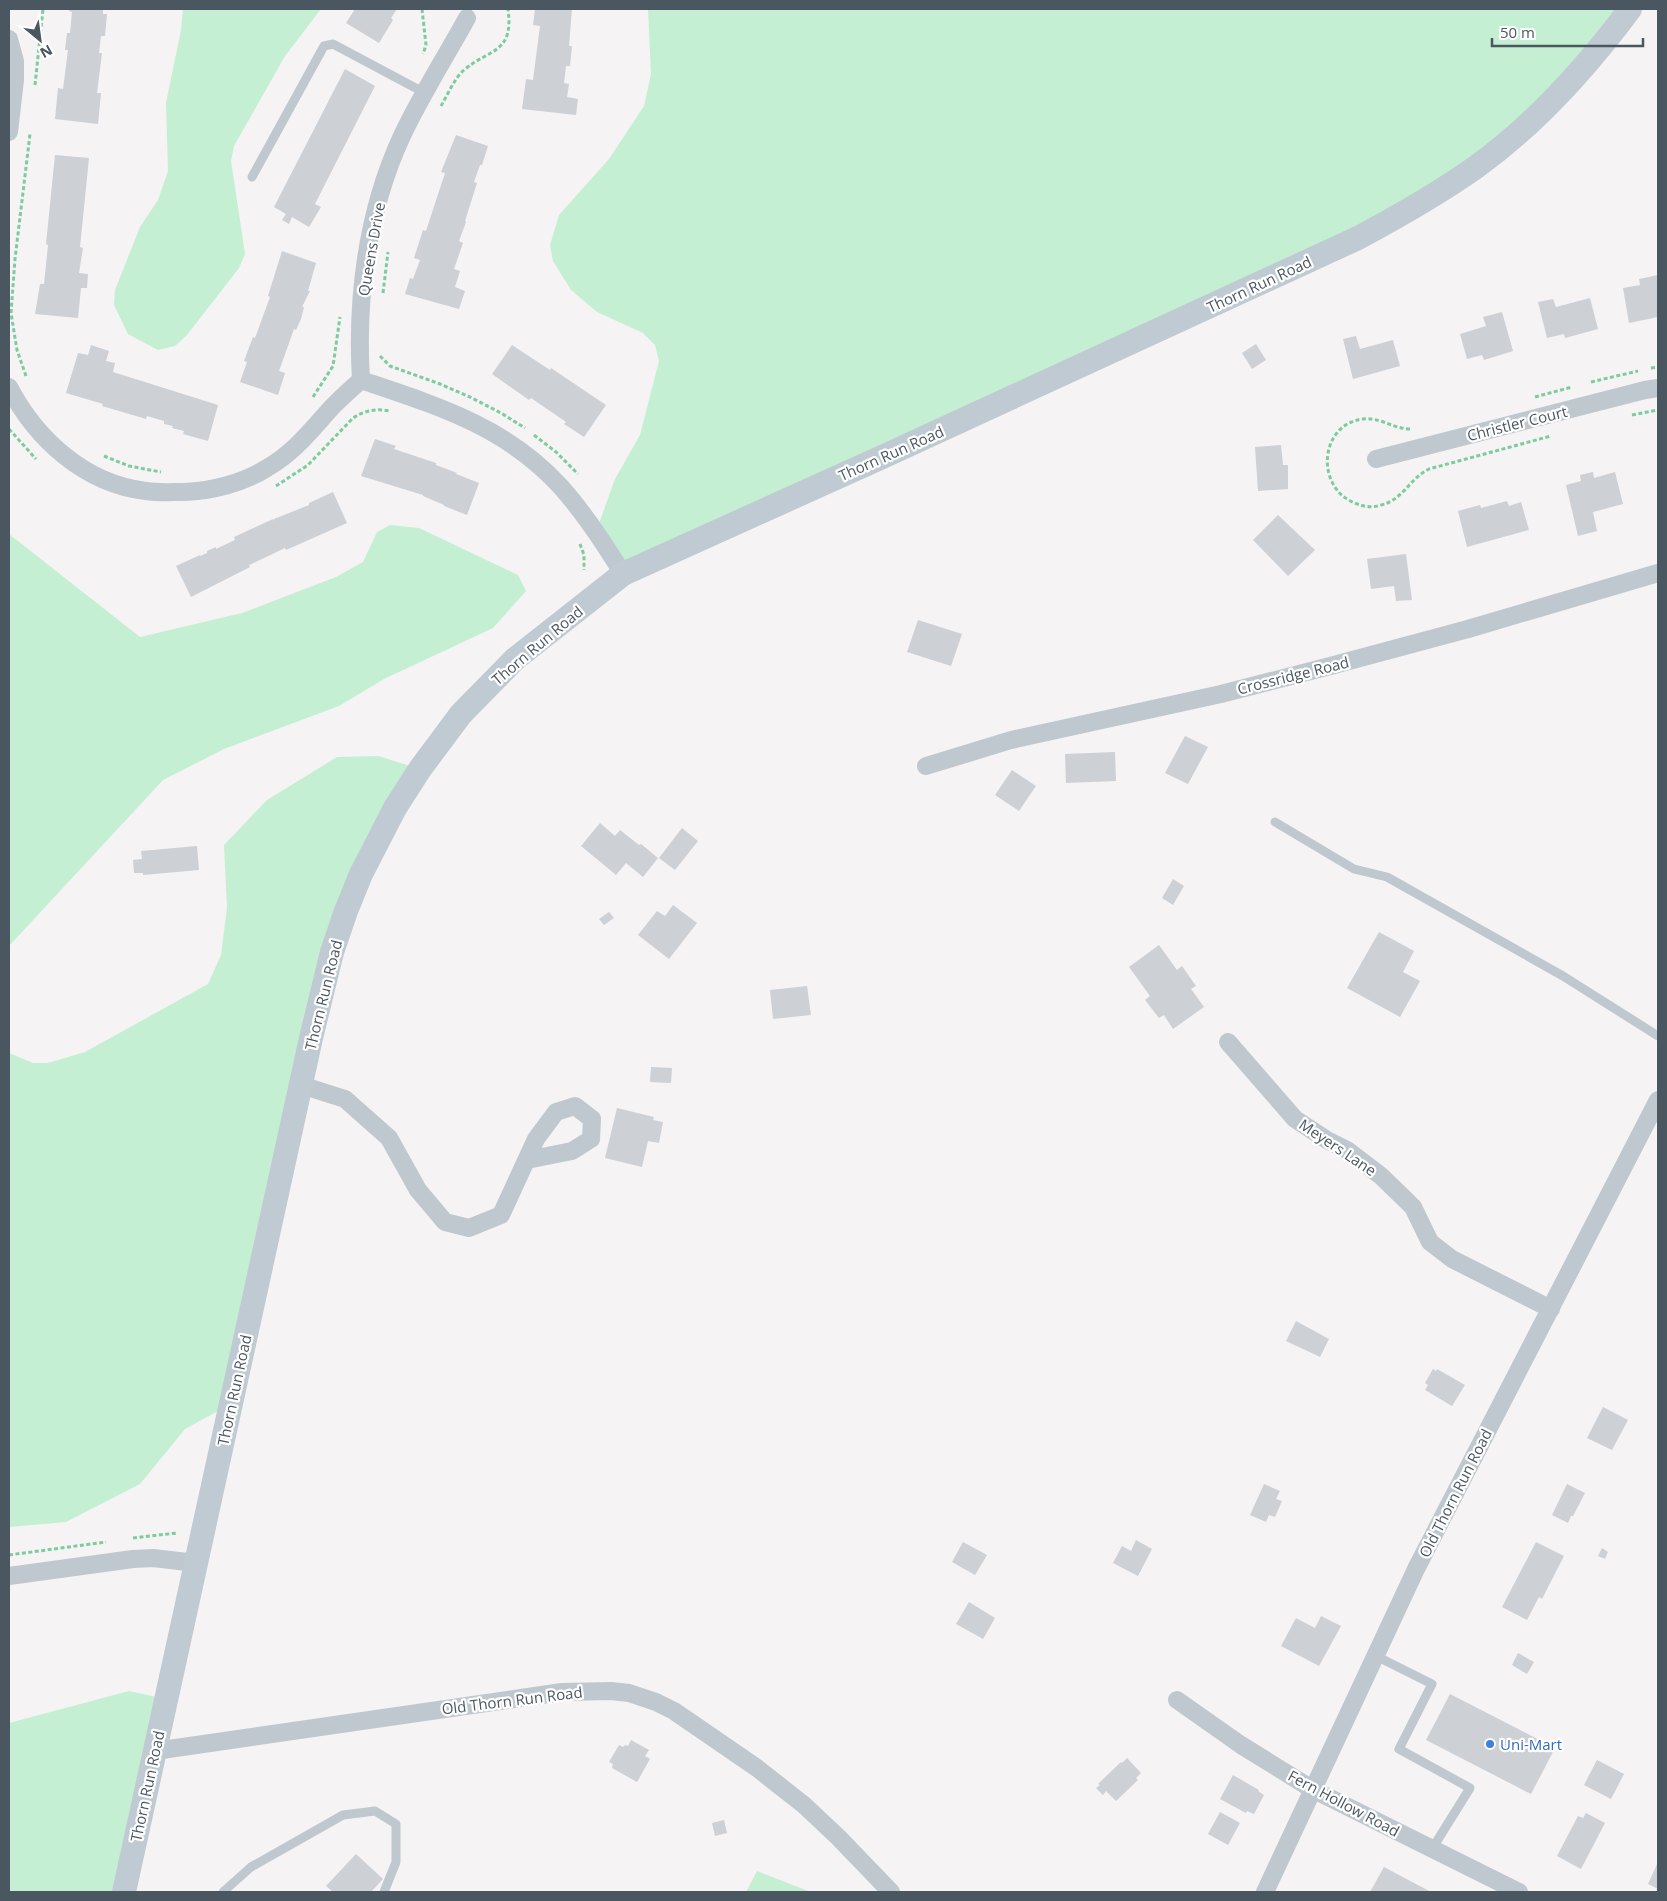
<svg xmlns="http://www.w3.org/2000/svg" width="1667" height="1901" viewBox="0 0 1667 1901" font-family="'Open Sans',sans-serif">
  <rect width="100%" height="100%" fill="#f5f3f3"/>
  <g fill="#c5efd3">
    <path d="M183,9H321L285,56L234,146L231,161L245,254L239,268L187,335L175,346L158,350L128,334L114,305L115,290L140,227L158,200L168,171L166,103L181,30Z"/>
    <path d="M648,9H1630L1603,46L1420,205L623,574L596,532L615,479L640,435L659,361L655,345L643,333L597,312L571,290L553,261L550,245L559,215L609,159L644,106L651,74Z"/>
    <path d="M390,525L419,528L518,575L526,591L493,628L384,679L339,706L224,749L163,780L9,946V534L140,637L242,613L336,577L363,562L377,532Z"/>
    <path d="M378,756L420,769L361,874L231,1404L185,1429L140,1484L66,1522L9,1527V1053L33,1063H48L85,1052L208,984L221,955L227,908L224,845L267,800L337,757Z"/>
    <path d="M129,1691L166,1699L124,1892H9V1723Z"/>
    <path d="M757,1871L811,1892H746Z"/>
  </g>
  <g fill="#cdd0d5">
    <path d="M69,9H103V14H107L105,36H101L99,53H102L97,93H101L98,124L55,119L58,88L63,89L68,50H65L67,33H70L72,12L69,11Z"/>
    <path d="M355,9H397L391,18L393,20L379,43L346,23Z"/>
    <path d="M535,9H572L569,46H572L570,66H566L564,83L569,84L567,97L578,99L576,115L522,109L526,79L533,80L540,26L533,25Z"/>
    <path d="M345,69L375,86L315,204L321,207L309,227L292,217L289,224L282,220L286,214L274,207Z"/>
    <path d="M456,135L488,146L482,165H480L474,182L477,183L465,221L466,222L459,241L463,243L454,269L460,271L455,287L465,291L459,309L405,294L410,278L413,279L420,260L414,258L423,230L426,231L445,173L441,172Z"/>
    <path d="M55,155L89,158L80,247L83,248L79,273L88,274L87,288H81L78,318L35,314L40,284H44L48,245L46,244Z"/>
    <path d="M282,251L316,263L308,291H310L302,307H304L301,319L296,330L294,329L279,371L285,373L278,395L240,382L247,362L244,361L253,337L255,338L270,297L268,296Z"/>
    <path d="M1658,275V317L1629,323L1623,288L1640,285L1639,279Z"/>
    <path d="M1590,298L1598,329L1565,338L1564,334L1547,338L1538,302L1553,299L1556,307Z"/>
    <path d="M1502,312L1513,351L1484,360L1482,355L1467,359L1460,334L1486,326L1483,317Z"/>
    <path d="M1356,336L1360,349L1393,340L1400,366L1353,379L1343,339Z"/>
    <path d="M1256,344L1266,360L1252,369L1242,353Z"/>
    <path d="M91,345L109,351L106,361L115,363L113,372L218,405L208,441L183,434L184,431L172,428L173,426L164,424V421L147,416L146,419L102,406L103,404L66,393L78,353L88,355Z"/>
    <path d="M512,345L550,370L551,368L606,405L584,437L564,424L566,422L531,398L529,400L492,374Z"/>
    <path d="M375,439L396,446L394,449L436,463V465L457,473L456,474L479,483L467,515L444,506V505L423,496V495L361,476Z"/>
    <path d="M1281,445L1283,465H1288V489L1258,491L1255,447Z"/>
    <path d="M1593,472L1594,478L1615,472L1623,504L1593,512L1597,531L1578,536L1566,485L1581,481L1580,475Z"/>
    <path d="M333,492L347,523L286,550L285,548L249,565L250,567L191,597L176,566L200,555V556L207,553V551L216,547V549L235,540L234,537L273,519L274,521V519L309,505V503Z"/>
    <path d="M1507,501L1509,506L1521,502L1529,530L1467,547L1458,511L1480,505L1481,508Z"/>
    <path d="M1278,515L1315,550L1288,576L1253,540Z"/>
    <path d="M1406,554L1412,600L1396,601L1394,586L1371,589L1367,559Z"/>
    <path d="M918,620L962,634L951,666L907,652Z"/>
    <path d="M1185,736L1208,747L1188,784L1165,773Z"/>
    <path d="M1115,752L1116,781L1066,783L1065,754Z"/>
    <path d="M1012,770L1036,786L1019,811L995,795Z"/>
    <path d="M600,823L615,836L620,830L639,845L641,844L658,858L643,877L626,863L616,875L581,846Z"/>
    <path d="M682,828L698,841L675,870L659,858Z"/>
    <path d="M197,846L199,870L143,875V873H134L133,860L142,859L141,851Z"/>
    <path d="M1173,879L1184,886L1173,905L1162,898Z"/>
    <path d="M673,905L697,923L669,959L638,935L657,911L665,916Z"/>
    <path d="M609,912L614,918L604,925L599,919Z"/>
    <path d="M1379,932L1414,951L1403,972L1420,981L1400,1017L1347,988Z"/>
    <path d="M1159,945L1177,970L1182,966L1196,986L1191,989L1204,1007L1173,1029L1164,1015L1159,1018L1145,1000L1150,996L1129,967Z"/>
    <path d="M807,986L811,1015L773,1019L770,990Z"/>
    <path d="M651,1067L672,1068L671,1083L650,1082Z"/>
    <path d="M617,1108L654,1117L653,1120L663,1122L659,1143L648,1141L642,1167L605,1158Z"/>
    <path d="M1296,1321L1329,1339L1320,1357L1286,1341Z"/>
    <path d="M1433,1369L1436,1371L1437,1369L1465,1385L1452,1406L1425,1390L1428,1385L1425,1383Z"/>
    <path d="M1603,1407L1628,1420L1612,1450L1587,1438Z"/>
    <path d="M1264,1484L1280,1491L1276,1499L1282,1501L1275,1517L1269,1515L1266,1522L1250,1515Z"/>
    <path d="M1567,1484L1585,1493L1573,1516H1571L1568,1523L1552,1515Z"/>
    <path d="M1136,1540L1152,1549L1138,1576L1113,1563L1122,1546L1131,1551Z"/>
    <path d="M963,1542L987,1555L975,1575L952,1562Z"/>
    <path d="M1536,1542L1564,1556L1542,1599L1539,1597L1527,1620L1502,1607Z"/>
    <path d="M1602,1548L1608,1552L1605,1559L1598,1556Z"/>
    <path d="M969,1602L995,1618L983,1639L956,1624Z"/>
    <path d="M1321,1616L1341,1626L1319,1666L1281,1646L1296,1618L1315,1628Z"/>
    <path d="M1518,1653L1534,1662L1527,1674L1512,1665Z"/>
    <path d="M1450,1694L1555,1748L1531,1794L1426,1740Z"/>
    <path d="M631,1740L649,1750L645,1756L650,1759L637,1782L612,1768L613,1764L609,1762L619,1745L623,1747L625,1745L628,1746Z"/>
    <path d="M1127,1758L1141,1773L1136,1778L1138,1780L1116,1801L1106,1791L1103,1795L1096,1788L1100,1785L1098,1784L1121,1762L1122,1763Z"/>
    <path d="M1597,1760L1624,1774L1611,1799L1584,1785Z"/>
    <path d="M1233,1775L1259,1790L1258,1791L1264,1795L1254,1814L1247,1811L1246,1813L1220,1799Z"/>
    <path d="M1220,1812L1240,1823L1228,1845L1208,1834Z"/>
    <path d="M1586,1813L1605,1823L1581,1869L1557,1856L1578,1816L1583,1818Z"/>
    <path d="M724,1820L727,1833L715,1836L712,1823Z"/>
    <path d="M356,1854L383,1879L371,1892H333L326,1886Z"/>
    <path d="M1658,1862V1889L1648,1884Z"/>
    <path d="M1384,1867L1431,1892H1370Z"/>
  </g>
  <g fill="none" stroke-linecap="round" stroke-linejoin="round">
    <g stroke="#7dcca1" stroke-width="3" stroke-dasharray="4 2.5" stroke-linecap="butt">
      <path d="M422,9L426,45L423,54"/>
      <path d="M35,85L43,9"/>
      <path d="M441,106C448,94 454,79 464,70C490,48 514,54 508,9"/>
      <path d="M383,293L388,252"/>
      <path d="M380,356L390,366L440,384L470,397L501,413L525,428"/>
      <path d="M1651,368L1658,367"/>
      <path d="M26,376L17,350L11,313L15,259L30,134"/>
      <path d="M1591,382L1638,371"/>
      <path d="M313,397L333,366L340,317"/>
      <path d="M1535,397L1572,387"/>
      <path d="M1632,415L1658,410"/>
      <path d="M9,429L36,459"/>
      <path d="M1410,429C1394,429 1380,417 1363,419C1319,424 1315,488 1355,503C1364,507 1372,508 1381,505C1403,500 1410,478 1429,469L1551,436"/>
      <path d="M534,435L556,452L578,474"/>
      <path d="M104,456L129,466L161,472"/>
      <path d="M276,486L308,465L353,418C363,411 377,408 389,411"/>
      <path d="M580,544L584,555V570"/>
      <path d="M133,1538L177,1533"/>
      <path d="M9,1555L106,1542"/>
    </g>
    <g stroke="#bfc8ce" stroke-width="9">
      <path d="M252,177L324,46L333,44L425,93"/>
      <path d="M1275,822L1354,869L1387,877L1563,976L1658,1036"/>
      <path d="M1376,1656L1432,1684L1399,1749L1470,1788L1432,1849"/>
      <path d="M223,1892L251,1867L343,1815L375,1811L396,1824V1862L384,1892"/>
    </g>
    <g stroke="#bfc8ce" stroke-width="18">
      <path d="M9,39L15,61V80L9,132"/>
      <path d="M361,380C356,299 367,212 401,138C420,97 445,58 467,18"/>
      <path d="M9,387C36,439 85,484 146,491C158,493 172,492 184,492C212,491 243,483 267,468C295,452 312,429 333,406C342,397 352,388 361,380C435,405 506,426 561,487C585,514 604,543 623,574"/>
      <path d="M1376,459L1645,390L1658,388"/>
      <path d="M926,766L1011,740L1221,694L1334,665L1468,629L1658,573"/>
      <path d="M1228,1042L1295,1119L1327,1140L1347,1150L1381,1176L1413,1207L1430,1242L1452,1259L1551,1309"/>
      <path d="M301,1085L345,1099L389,1138L418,1190L445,1222L469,1228L501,1215L536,1139L556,1112L575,1106L592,1119L591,1139L572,1151L527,1160"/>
      <path d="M9,1576L133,1559L153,1558L196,1563"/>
      <path d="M1177,1700L1241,1745L1312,1789L1519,1892"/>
      <path d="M155,1751L562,1692L611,1691L629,1693L656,1702L674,1711L757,1768L804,1805L838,1837L891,1892"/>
      <path d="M1265,1892L1416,1569L1658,1100"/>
    </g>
    <path stroke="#c0cad3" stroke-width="24" d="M124,1892L311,1038L332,952L346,911L361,874L395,808L420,769L461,714L515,659L623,574L880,458L1358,238C1399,216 1438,194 1476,167C1536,124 1586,68 1630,9"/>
  </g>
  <circle fill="#3f7fe0" stroke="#fff" stroke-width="2" cx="1490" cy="1744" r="5"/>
  <g text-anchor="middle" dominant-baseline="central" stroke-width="4.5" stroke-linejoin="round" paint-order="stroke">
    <g font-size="15" fill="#4b5760" stroke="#fff">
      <text transform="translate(371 249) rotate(-80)">Queens Drive</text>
      <text transform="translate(1259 284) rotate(-25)">Thorn Run Road</text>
      <text transform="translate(1517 423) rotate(-14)">Christler Court</text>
      <text transform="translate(891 453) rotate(-24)">Thorn Run Road</text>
      <text transform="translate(537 645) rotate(-40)">Thorn Run Road</text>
      <text transform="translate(1293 675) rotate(-14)">Crossridge Road</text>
      <text transform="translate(323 995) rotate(-76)">Thorn Run Road</text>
      <text transform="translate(1338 1147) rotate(34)">Meyers Lane</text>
      <text transform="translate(234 1390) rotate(-78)">Thorn Run Road</text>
      <text transform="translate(1455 1493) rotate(-63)">Old Thorn Run Road</text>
      <text transform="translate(512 1700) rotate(-7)">Old Thorn Run Road</text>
      <text transform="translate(147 1786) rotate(-78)">Thorn Run Road</text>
      <text transform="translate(1344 1803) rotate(28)">Fern Hollow Road</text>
    </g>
    <g font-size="15" fill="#366cbe" stroke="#fff" text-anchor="start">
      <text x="1500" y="1744">Uni-Mart</text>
    </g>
  </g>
  <rect width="1667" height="1901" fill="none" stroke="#4b5760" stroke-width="20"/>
  <g transform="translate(40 40) rotate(151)" stroke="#ffffff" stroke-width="4" paint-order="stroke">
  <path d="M0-4L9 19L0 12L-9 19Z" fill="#4b5760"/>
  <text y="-8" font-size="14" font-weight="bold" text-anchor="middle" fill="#4b5760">N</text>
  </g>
  <path d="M1492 38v8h151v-8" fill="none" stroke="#4b5760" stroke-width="2.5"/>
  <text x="1500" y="38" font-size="15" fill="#4b5760" stroke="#ffffff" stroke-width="4" paint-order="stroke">50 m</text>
</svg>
